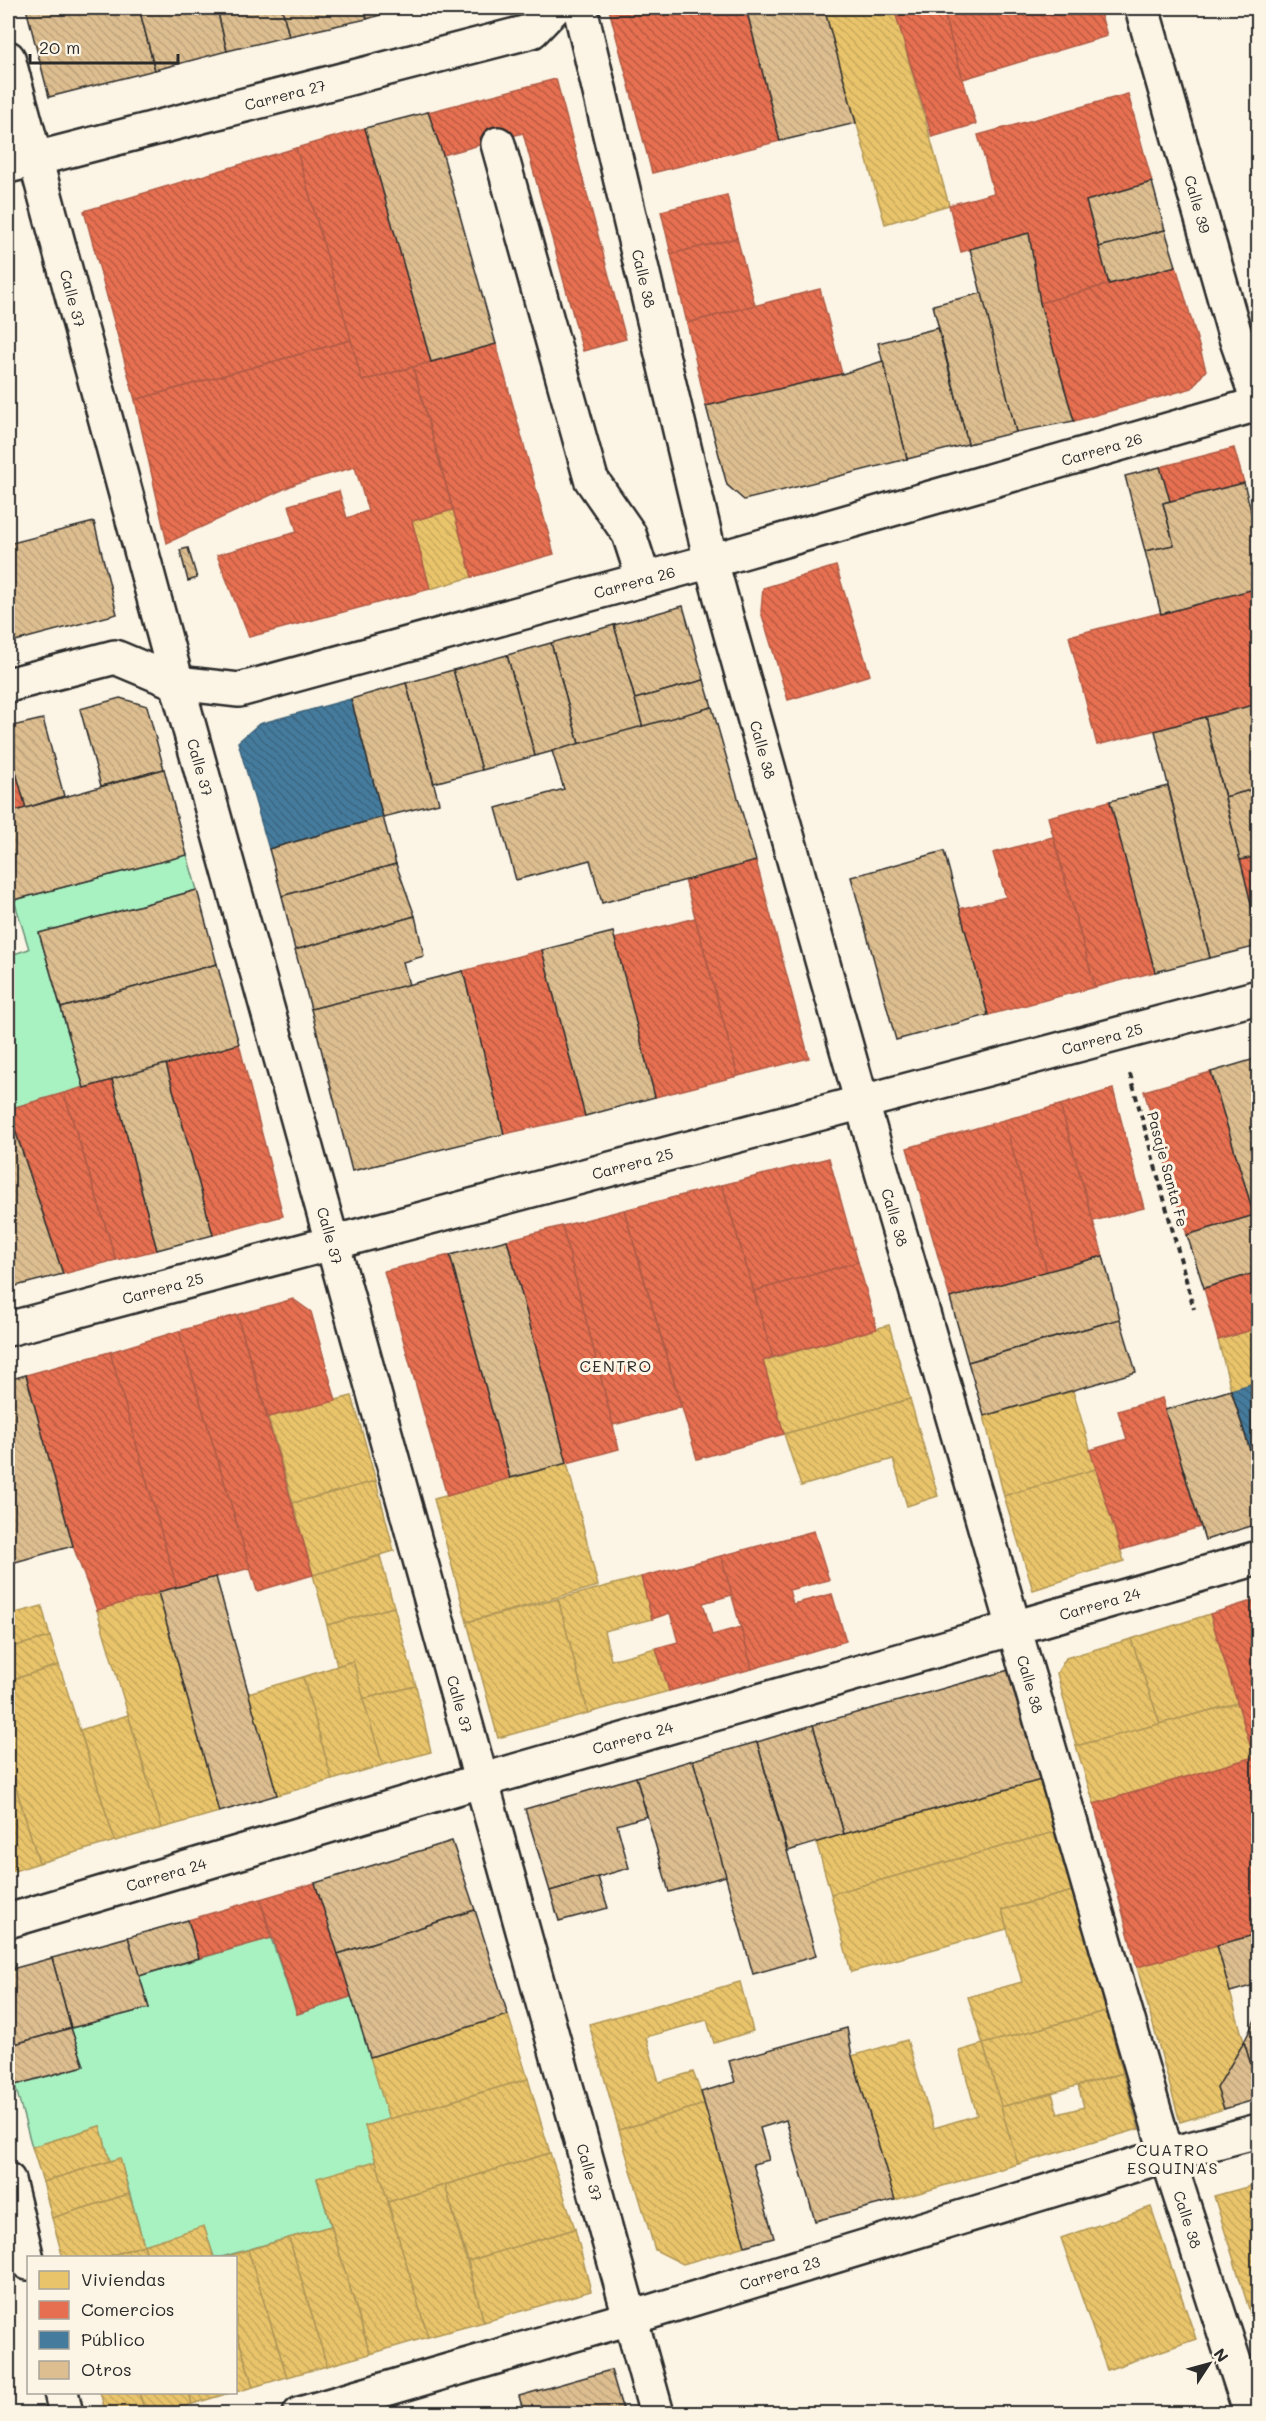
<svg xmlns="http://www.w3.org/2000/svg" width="1266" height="2421" viewBox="0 0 1266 2421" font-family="Mali,sans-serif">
  <defs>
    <pattern id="homes-back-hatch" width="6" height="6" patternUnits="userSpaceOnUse" patternTransform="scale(1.5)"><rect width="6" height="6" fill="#e9c46a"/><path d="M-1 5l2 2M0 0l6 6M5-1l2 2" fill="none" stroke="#c8a95c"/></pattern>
    <pattern id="shops-back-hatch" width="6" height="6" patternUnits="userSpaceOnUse" patternTransform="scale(1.5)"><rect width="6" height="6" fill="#e76f51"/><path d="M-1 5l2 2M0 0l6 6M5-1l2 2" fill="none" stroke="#bb5b43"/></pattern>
    <pattern id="public-back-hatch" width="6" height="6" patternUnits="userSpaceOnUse" patternTransform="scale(1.5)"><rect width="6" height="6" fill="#457b9d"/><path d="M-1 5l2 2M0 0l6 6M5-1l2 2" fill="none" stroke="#3a6580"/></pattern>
    <pattern id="building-back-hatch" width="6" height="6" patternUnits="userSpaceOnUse" patternTransform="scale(1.5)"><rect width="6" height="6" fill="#ddbe90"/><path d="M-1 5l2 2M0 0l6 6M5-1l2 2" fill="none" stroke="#bea37c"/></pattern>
  </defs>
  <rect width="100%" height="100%" fill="#fcf5e5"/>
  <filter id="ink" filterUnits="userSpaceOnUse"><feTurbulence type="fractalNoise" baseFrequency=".0167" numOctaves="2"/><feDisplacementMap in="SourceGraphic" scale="12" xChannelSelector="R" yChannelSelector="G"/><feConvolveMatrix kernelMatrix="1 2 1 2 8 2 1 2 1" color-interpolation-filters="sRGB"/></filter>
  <g filter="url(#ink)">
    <g fill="#a8f2c1" stroke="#6a8e76" stroke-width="1.5">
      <path d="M187,855L197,890L39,933L84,1088L8,1109V956L29,949L14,900Z"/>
      <path d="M271,1938L297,2014L353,1996L389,2119L365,2126L376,2161L317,2179L331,2226L222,2257H214L204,2227L144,2245L120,2159L110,2161L100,2126L32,2147L15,2085L84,2066L71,2028L149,2008L139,1976Z"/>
    </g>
    <g fill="url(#homes-back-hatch)" stroke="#b09657" stroke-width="1.5">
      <path d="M824,8H894L949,205L885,224Z"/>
      <path d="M453,510L472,577L430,589L412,521Z"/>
      <path d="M889,1325L910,1399L784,1434L763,1361Z"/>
      <path d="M1258,1328V1382L1231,1390L1218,1340Z"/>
      <path d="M1073,1391L1096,1469L1004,1496L984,1416Z"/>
      <path d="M352,1396L376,1481L293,1503L268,1417Z"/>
      <path d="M910,1399L938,1496L907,1506L893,1459L801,1486L784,1434Z"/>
      <path d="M567,1463L598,1586L467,1622L434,1499Z"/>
      <path d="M1096,1469L1124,1561L1033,1590L1004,1496Z"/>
      <path d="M376,1481L394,1551L313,1575L293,1503Z"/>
      <path d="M380,1556L394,1607L327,1625L313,1575Z"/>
      <path d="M641,1577L652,1619L604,1631L611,1660L656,1648L669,1691L588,1713L558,1599Z"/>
      <path d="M158,1592L219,1812L162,1828L97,1610Z"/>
      <path d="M558,1599L588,1713L498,1738L467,1622Z"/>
      <path d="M42,1606L50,1637L8,1648V1615Z"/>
      <path d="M394,1607L416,1686L363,1699L353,1661L337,1666L327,1625Z"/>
      <path d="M1210,1614L1238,1703L1160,1724L1131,1639Z"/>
      <path d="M50,1637L59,1665L8,1681V1648Z"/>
      <path d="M1131,1639L1160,1724L1076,1746L1057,1673L1066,1658Z"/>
      <path d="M353,1661L383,1765L332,1780L303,1677Z"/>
      <path d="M59,1665L115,1841L39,1863L8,1761V1681Z"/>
      <path d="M303,1677L332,1780L277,1795L248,1693Z"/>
      <path d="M416,1686L431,1752L383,1765L363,1699Z"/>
      <path d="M1238,1703L1254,1757L1094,1804L1076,1746Z"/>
      <path d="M128,1715L162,1828L115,1841L80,1730Z"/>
      <path d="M8,1762L39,1863L8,1873Z"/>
      <path d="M1041,1780L1055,1832L831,1894L816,1841Z"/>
      <path d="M1055,1832L1073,1891L1002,1910L1007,1929L851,1972L831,1894Z"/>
      <path d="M1073,1891L1106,2011L983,2044L968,1997L1022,1982L1002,1910Z"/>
      <path d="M1217,1945L1244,2042L1217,2088L1224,2109L1180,2122L1137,1967Z"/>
      <path d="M740,1982L753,2031L714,2043L707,2020L646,2037L659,2082L693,2072L705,2104L619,2130L589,2024Z"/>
      <path d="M1106,2011L1123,2073L1001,2107L983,2044Z"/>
      <path d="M508,2015L528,2079L389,2119L370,2057Z"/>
      <path d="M907,2040L934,2128L977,2115L959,2051L983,2044L1018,2164L895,2200L852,2056Z"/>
      <path d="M1123,2073L1139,2129L1018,2164L1001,2107L1052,2093L1058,2114L1084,2107L1078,2086Z"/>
      <path d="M528,2079L550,2153L388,2202L365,2126Z"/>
      <path d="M705,2104L745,2246L683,2264L655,2250L619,2130Z"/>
      <path d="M100,2126L110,2161L43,2182L32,2147Z"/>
      <path d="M550,2153L575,2229L468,2261L445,2185Z"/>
      <path d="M120,2158L129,2194L52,2218L43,2182Z"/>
      <path d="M376,2161L428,2337L370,2354L317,2178Z"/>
      <path d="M1258,2184V2306L1249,2309L1214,2196Z"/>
      <path d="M445,2185L484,2322L428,2337L388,2202Z"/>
      <path d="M129,2194L144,2245L104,2258H63L52,2218Z"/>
      <path d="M1151,2207L1196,2339L1107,2370L1061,2238Z"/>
      <path d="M204,2226L214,2258H148L144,2245Z"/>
      <path d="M331,2226L370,2354L327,2366L289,2238Z"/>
      <path d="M575,2229L591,2291L484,2322L468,2261Z"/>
      <path d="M289,2238L327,2366L287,2377L248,2250Z"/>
      <path d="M144,2245L148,2258H104Z"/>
      <path d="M248,2250L287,2377L253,2387L236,2330V2258H222Z"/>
      <path d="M1258,2306V2341L1249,2309Z"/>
      <path d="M236,2330L253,2387L236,2392Z"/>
      <path d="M100,2392H139L146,2414H106Z"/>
      <path d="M139,2392H189L192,2404L159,2414H146Z"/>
      <path d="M189,2392H233L192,2404Z"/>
    </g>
    <g fill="url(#shops-back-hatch)" stroke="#af5b46" stroke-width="1.5">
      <path d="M615,8H746L780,141L652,173L609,9Z"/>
      <path d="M894,8H942L976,124L932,137Z"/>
      <path d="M942,8H1099L1107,36L963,79Z"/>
      <path d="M556,79L626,339L583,351L523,133L443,155L428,112Z"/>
      <path d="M1128,94L1152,182L1086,201L1109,284L1040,303L1029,233L961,252L949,205L994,193L978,135Z"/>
      <path d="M365,128L431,362L362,381L296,148Z"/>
      <path d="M296,148L351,340L135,400L84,211Z"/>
      <path d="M727,195L737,238L671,254L661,211Z"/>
      <path d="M737,238L755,305L687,323L671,254Z"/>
      <path d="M1176,266L1206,370L1192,388L1074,421L1040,303Z"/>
      <path d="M820,289L842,374L706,406L687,323Z"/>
      <path d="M351,340L362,381L413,367L453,510L412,521L430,589L249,637L217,555L297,532L289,505L339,491L347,518L368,511L355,467L297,483L167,543L135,400Z"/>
      <path d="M496,344L554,554L472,577L413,367Z"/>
      <path d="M1234,448L1244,483L1170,501L1160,467Z"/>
      <path d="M836,566L870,675L788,700L761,612L763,588Z"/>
      <path d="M1258,588V704L1097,745L1069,636Z"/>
      <path d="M8,743L26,808L8,813Z"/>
      <path d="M1110,801L1155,972L1095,987L1048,817Z"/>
      <path d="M1053,837L1095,987L988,1015L959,909L1006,897L993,853Z"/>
      <path d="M1258,856V932L1240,860Z"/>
      <path d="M756,861L809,1058L738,1076L685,880Z"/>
      <path d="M695,918L738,1076L655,1097L614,939Z"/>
      <path d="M542,950L585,1116L504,1134L463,971Z"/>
      <path d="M239,1044L283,1216L213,1235L166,1064Z"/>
      <path d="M1211,1072L1254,1215L1187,1235L1144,1091Z"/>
      <path d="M112,1079L157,1250L116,1260L64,1093Z"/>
      <path d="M1113,1089L1144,1208L1093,1221L1060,1105Z"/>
      <path d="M64,1093L116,1260L63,1274L9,1109Z"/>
      <path d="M1060,1105L1103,1256L1047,1272L1004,1120Z"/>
      <path d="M1004,1120L1047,1272L950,1298L907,1148Z"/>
      <path d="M829,1158L858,1262L754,1291L722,1185Z"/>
      <path d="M722,1185L773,1357L763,1361L784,1434L697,1459L624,1210Z"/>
      <path d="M624,1210L681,1407L613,1425L562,1226Z"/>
      <path d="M562,1226L619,1449L567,1463L507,1240Z"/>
      <path d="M450,1255L510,1478L447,1496L384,1271Z"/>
      <path d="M858,1262L877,1329L773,1357L754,1291Z"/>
      <path d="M1258,1272V1328L1218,1340L1204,1288Z"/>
      <path d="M293,1299L311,1312L336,1401L268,1417L237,1315Z"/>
      <path d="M237,1315L313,1575L257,1591L179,1331Z"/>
      <path d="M179,1331L250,1568L177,1588L110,1352Z"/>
      <path d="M110,1352L177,1588L97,1610L73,1546L26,1375Z"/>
      <path d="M1162,1398L1200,1527L1121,1550L1090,1450L1127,1439L1118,1411Z"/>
      <path d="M814,1531L829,1580L789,1590L793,1604L832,1594L846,1641L752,1669L721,1556Z"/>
      <path d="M721,1556L732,1595L703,1603L712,1635L741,1627L752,1669L669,1691L656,1648L678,1642L670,1613L652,1619L641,1577Z"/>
      <path d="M1258,1599V1934L1137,1967L1094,1804L1254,1757L1210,1614Z"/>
      <path d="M315,1883L353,1996L297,2014L260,1899Z"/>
      <path d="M260,1899L271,1938L199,1958L188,1920Z"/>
    </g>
    <g fill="url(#public-back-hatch)" stroke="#3d637b" stroke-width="1.5">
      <path d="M351,699L383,817L269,849L238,742L259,724Z"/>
      <path d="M1258,1382V1454L1252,1456L1231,1390Z"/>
      <path d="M1258,1454V1476L1252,1456Z"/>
    </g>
    <g fill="url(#building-back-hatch)" stroke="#2b2b2b" stroke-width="1.5">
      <path d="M26,8H139L155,70L49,97Z"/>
      <path d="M139,8H217L227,51L155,70Z"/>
      <path d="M217,8H282L289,36L227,51Z"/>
      <path d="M282,8H365L367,19L289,36Z"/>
      <path d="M365,8H402L367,19Z"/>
      <path d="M746,8H824L856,123L780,141Z"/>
      <path d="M428,112L443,155L496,344L431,362L365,128Z"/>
      <path d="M1152,182L1165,230L1099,247L1086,201Z"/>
      <path d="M1165,230L1176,266L1109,284L1099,247Z"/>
      <path d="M1029,233L1040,303L1074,421L1016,432L970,249Z"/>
      <path d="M982,293L1016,432L968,444L933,305Z"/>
      <path d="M938,328L968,444L907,459L878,343Z"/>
      <path d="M883,361L907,459L744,500L727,485L706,406L842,374Z"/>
      <path d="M1160,467L1170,501L1163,503L1174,545L1145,551L1125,476Z"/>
      <path d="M1244,483L1258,539V588L1161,614L1145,551L1174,545L1163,503Z"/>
      <path d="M94,522L117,614L8,643V544Z"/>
      <path d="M188,548L197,578L188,581L180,550Z"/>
      <path d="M683,606L704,680L635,699L614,625Z"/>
      <path d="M614,625L643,728L579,744L551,643Z"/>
      <path d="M551,643L579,744L535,756L507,655Z"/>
      <path d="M507,655L535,756L482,770L453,670Z"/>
      <path d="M453,670L482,770L434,783L406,683Z"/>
      <path d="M704,680L712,707L643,728L635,699Z"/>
      <path d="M406,683L439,803L383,817L351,699Z"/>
      <path d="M120,698L147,706L164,769L101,786L80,709Z"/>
      <path d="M1258,704V788L1225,797L1205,717Z"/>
      <path d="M712,707L756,861L602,903L590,860L516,880L496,808L564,789L552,751Z"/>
      <path d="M1205,717L1258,932V946L1210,958L1155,731Z"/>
      <path d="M43,719L64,796L26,808L8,743V727Z"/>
      <path d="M164,769L187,855L14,900L8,877V813Z"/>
      <path d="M1168,786L1210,958L1155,972L1110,801Z"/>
      <path d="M1258,788V856L1240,860L1225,797Z"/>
      <path d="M383,817L396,864L282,896L269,849Z"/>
      <path d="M944,851L988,1015L896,1040L851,877Z"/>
      <path d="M396,864L415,916L295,950L282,896Z"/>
      <path d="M197,890L217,964L61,1008L39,933Z"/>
      <path d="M415,916L424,956L403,962L409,985L311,1009L295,950Z"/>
      <path d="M613,932L655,1097L585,1116L542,950Z"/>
      <path d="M217,964L239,1044L84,1088L61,1008Z"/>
      <path d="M463,971L504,1134L352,1171L311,1009Z"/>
      <path d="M1258,1058V1214L1254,1215L1211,1072Z"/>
      <path d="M166,1064L213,1235L157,1250L112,1079Z"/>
      <path d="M8,1109L63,1274L8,1288Z"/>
      <path d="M1258,1214V1272L1204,1288L1187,1235Z"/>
      <path d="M507,1240L567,1463L510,1478L450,1255Z"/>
      <path d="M1103,1256L1120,1319L968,1362L950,1298Z"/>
      <path d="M1120,1319L1136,1372L984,1416L968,1362Z"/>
      <path d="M26,1375L73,1546L8,1564V1380Z"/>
      <path d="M1231,1390L1258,1476V1524L1205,1540L1165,1410Z"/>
      <path d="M216,1577L277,1795L219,1812L158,1592Z"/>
      <path d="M1009,1670L1041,1780L844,1834L813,1725Z"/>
      <path d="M813,1725L844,1834L788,1851L757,1742Z"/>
      <path d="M757,1742L816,1956L753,1974L693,1760Z"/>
      <path d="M693,1760L726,1876L669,1892L636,1777Z"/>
      <path d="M636,1777L647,1816L617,1825L629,1868L550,1891L525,1809Z"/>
      <path d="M452,1841L475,1910L338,1954L315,1883Z"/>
      <path d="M598,1877L608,1908L559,1921L550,1891Z"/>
      <path d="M475,1910L508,2015L370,2057L338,1954Z"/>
      <path d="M188,1920L199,1958L139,1976L128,1937Z"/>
      <path d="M1258,1934V1984L1230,1992L1217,1945Z"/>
      <path d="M128,1937L149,2008L71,2028L52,1958Z"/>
      <path d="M52,1958L71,2028L8,2046V1970Z"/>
      <path d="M1258,2014V2088L1244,2042Z"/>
      <path d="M71,2028L84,2066L15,2085L8,2046Z"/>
      <path d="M847,2028L852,2056L895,2200L815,2221L786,2120L760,2128L769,2160L753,2164L774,2238L745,2246L701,2092L735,2082L729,2061Z"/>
      <path d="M1244,2042L1258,2088V2099L1224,2109L1217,2088Z"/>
      <path d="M611,2370L624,2414H524L519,2396Z"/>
    </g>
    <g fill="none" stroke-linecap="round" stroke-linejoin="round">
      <defs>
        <g id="minor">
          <path id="s1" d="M580,8L711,561L730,631L862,1103L1167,2155L1251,2414"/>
          <path id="s2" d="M8,58L177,683L657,2414"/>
          <path d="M498,144L591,479L629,534L643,577"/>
          <path id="s3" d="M8,166L532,31L554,8"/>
          <path id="s4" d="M8,685L115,657L177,683L239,690L711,561L1258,404"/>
          <path d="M8,2180L28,2263"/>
          <path d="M61,2392L66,2414"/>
          <path id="s5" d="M300,2414L630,2318L1167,2155L1258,2131"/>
        </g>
        <g id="major">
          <path id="s6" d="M1142,8L1235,335L1258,401"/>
          <path id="s7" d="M8,1329L1258,997"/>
          <path id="s8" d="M8,1921L480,1781L1258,1558"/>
        </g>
      </defs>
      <use href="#minor" stroke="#2b2b2b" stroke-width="38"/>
      <use href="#major" stroke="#2b2b2b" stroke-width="38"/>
      <path stroke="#2b2b2b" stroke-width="4" stroke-dasharray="6 4.5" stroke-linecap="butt" d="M1130,1074L1194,1309"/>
      <use href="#minor" stroke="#fcf5e5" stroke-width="33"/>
      <use href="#major" stroke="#fcf5e5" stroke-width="33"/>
    </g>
  </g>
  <g text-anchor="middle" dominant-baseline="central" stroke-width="6" stroke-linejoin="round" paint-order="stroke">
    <g font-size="15" fill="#2b2b2b" stroke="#fcf5e5">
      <text stroke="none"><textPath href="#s3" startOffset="286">Carrera 27</textPath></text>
      <text stroke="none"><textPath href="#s6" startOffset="204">Calle 39</textPath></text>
      <text stroke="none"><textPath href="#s1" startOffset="278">Calle 38</textPath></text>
      <text stroke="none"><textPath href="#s2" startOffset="249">Calle 37</textPath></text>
      <text stroke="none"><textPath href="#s4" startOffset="1136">Carrera 26</textPath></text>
      <text stroke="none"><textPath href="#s4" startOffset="650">Carrera 26</textPath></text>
      <text stroke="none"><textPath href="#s1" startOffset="764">Calle 38</textPath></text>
      <text stroke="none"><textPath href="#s2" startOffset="735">Calle 37</textPath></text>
      <text stroke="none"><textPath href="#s7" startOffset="1132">Carrera 25</textPath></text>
      <text stroke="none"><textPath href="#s7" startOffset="646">Carrera 25</textPath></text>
      <text transform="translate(1168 1169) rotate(75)">Pasaje Santa Fe</text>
      <text stroke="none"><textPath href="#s1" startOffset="1250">Calle 38</textPath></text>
      <text stroke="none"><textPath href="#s2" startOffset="1221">Calle 37</textPath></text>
      <text stroke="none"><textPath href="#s7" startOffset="160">Carrera 25</textPath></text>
      <text stroke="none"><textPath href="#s8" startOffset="1137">Carrera 24</textPath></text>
      <text stroke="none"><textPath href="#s1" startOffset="1736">Calle 38</textPath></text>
      <text stroke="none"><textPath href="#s2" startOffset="1707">Calle 37</textPath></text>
      <text stroke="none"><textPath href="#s8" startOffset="651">Carrera 24</textPath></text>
      <text stroke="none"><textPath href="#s8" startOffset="165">Carrera 24</textPath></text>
      <text stroke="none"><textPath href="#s2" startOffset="2193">Calle 37</textPath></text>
      <text stroke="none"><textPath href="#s1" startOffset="2294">Calle 38</textPath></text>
      <text stroke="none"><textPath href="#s5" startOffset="500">Carrera 23</textPath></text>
    </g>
    <g font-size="16" letter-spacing="1.5" fill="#2b2b2b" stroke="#fcf5e5">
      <text x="616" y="1365">CENTRO</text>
      <text x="1173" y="2149">CUATRO<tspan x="1173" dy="18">ESQUINAS</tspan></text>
    </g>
  </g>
  <rect width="1266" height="2421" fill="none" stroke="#fcf5e5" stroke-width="30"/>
  <rect x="15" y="15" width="1236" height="2391" fill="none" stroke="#2b2b2b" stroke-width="2" filter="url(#ink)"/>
  <rect x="27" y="2256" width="210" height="138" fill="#fcf5e5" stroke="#a8a49b" stroke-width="1.5"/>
  <rect x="39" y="2271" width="30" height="18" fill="#e9c46a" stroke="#a8a49b" stroke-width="1.5"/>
  <text x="81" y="2286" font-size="18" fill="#2b2b2b">Viviendas</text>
  <rect x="39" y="2301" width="30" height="18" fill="#e76f51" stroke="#a8a49b" stroke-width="1.5"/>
  <text x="81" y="2316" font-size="18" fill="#2b2b2b">Comercios</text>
  <rect x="39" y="2331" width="30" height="18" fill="#457b9d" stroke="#a8a49b" stroke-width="1.5"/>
  <text x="81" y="2346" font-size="18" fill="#2b2b2b">Público</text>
  <rect x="39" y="2361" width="30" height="18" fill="#ddbe90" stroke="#a8a49b" stroke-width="1.5"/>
  <text x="81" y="2376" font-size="18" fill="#2b2b2b">Otros</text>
  <g transform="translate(1209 2364) rotate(54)" stroke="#fcf5e5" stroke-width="4.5" paint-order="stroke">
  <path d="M0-4.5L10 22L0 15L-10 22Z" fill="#2b2b2b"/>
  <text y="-9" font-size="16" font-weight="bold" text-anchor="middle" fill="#2b2b2b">N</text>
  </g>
  <path d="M30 54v9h148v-9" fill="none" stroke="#2b2b2b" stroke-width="3"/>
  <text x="39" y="54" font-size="18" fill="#2b2b2b" stroke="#fcf5e5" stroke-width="4.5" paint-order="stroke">20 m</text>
</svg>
